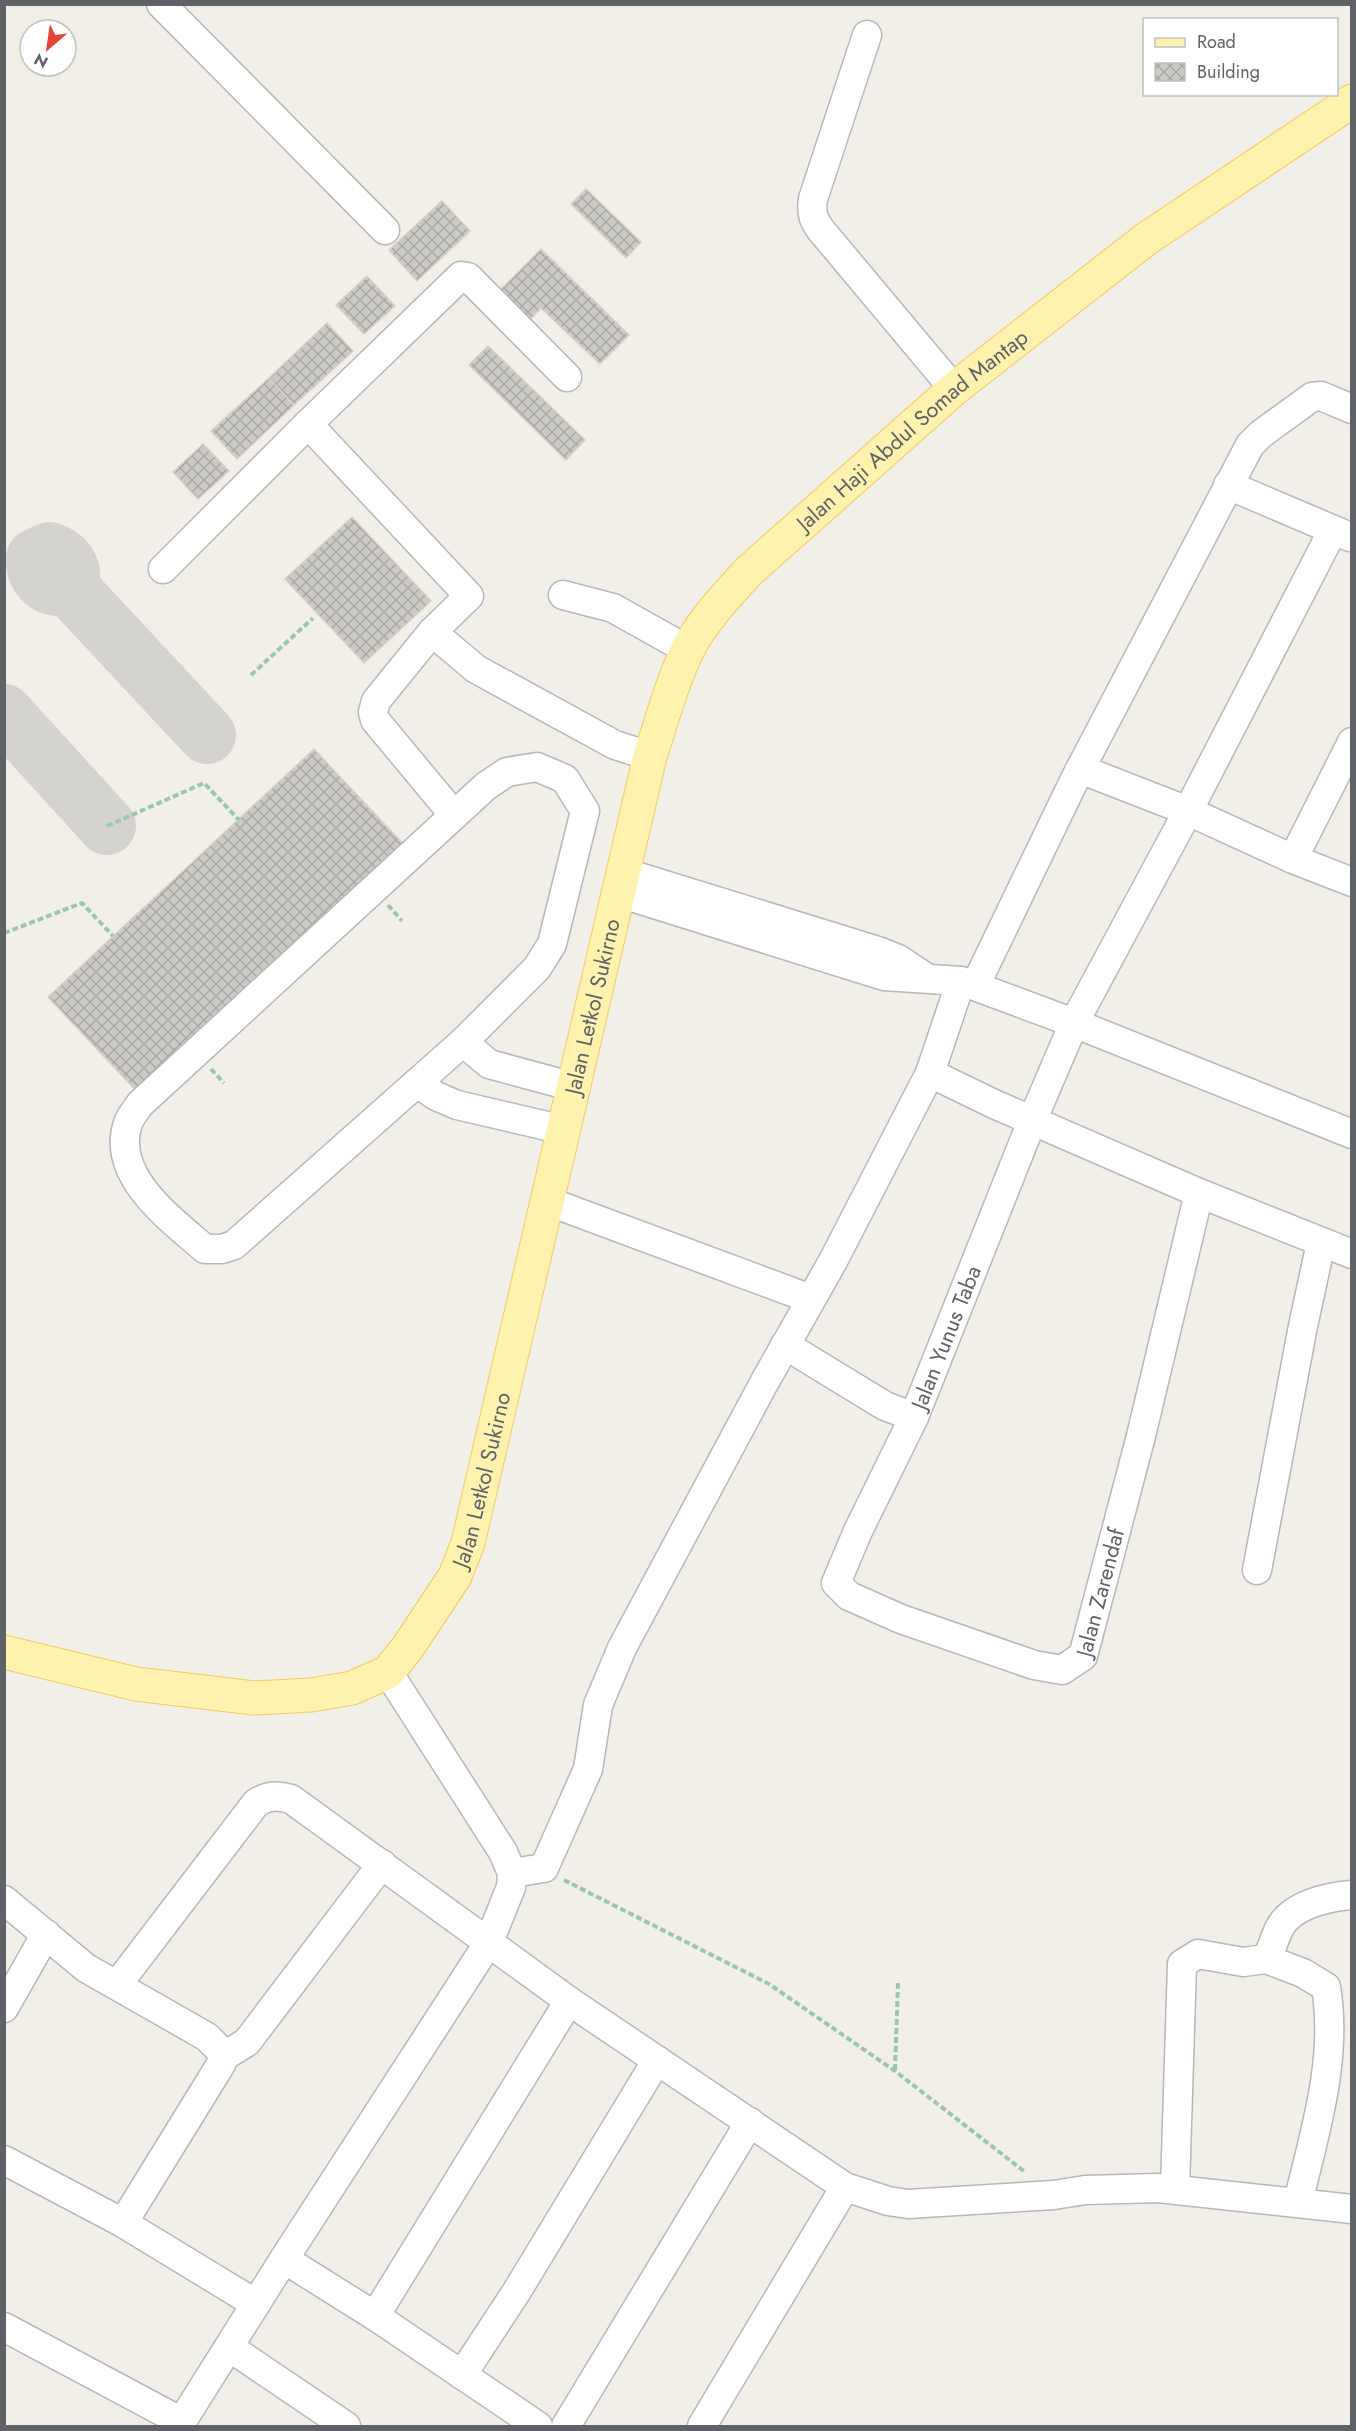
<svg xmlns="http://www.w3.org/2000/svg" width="1356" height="2431" viewBox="0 0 1356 2431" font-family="Jost,sans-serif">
  <defs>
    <pattern id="building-cross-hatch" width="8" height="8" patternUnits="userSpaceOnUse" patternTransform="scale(1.5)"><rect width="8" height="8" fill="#cccac5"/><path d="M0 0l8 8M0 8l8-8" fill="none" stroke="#a9a8a4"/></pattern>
  </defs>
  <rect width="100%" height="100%" fill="#f1efe8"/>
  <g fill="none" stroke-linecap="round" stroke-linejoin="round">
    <g stroke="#d4d3d0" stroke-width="58">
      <path d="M49,551C65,556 77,570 68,586C49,591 34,578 35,558Z"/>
      <path d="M68,586L207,735"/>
      <path d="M4,713L107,826"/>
    </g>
  </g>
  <g fill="url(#building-cross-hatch)" stroke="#d6d1c6" stroke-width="1.5">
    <path d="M586,189L641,242L626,258L571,204Z"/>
    <path d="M442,201L470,231L417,281L389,250Z"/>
    <path d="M541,249L629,335L600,364L541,308L528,322L498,292Z"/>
    <path d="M367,276L395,306L364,334L336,305Z"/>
    <path d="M327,323L353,351L294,405L269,378Z"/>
    <path d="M488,346L585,440L566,460L469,365Z"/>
    <path d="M269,378L294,405L237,459L211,431Z"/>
    <path d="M203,444L229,471L198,499L173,472Z"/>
    <path d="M352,517L431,601L364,663L285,579Z"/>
    <path d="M314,749L407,848L141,1096L48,997Z"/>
  </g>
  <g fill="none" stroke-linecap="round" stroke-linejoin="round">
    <defs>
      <g id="minor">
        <path d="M161,4L385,230"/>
        <path d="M867,35L813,199C811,212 813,219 820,229L954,389"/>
        <path d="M308,424L469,596L432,632L376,701L373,712L375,720L454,815"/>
        <path d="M1228,485L1350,537"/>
        <path d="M163,569L308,424L461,276L468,277L567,377"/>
        <path d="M563,595L613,608L688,650"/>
        <path d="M432,632L476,669L615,745L650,756"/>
        <path d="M537,767L565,779L585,811L552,944L537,968L463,1042L234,1245L222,1249H205C171,1219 110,1176 128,1123C130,1117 136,1110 140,1104L486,786L507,772Z"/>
        <path d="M1080,769L1188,811L1333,530"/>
        <path d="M1293,859L1352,742"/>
        <path d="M623,872L878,951L898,959L925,977"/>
        <path d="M619,893L884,976L961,981L1074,1023L1352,1134"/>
        <path d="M961,981L930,1073L994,1104L1199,1193L1352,1254"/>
        <path d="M975,986L1075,779L1250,445L1261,434L1312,397L1321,396L1352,409"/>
        <path d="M463,1042L489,1064L574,1087"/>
        <path d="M417,1083L436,1096L457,1105L564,1130"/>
        <path d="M547,1201L811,1299"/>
        <path id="s1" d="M785,1345L885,1406L914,1417L1032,1121L1074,1023L1188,811L1293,859L1352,882"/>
        <path id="s2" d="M914,1417L858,1531L836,1583L849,1596L901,1619L1034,1665L1062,1670L1083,1656L1141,1436L1199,1193"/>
        <path d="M1257,1570L1303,1326L1321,1243"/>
        <path d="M512,1873L544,1868L588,1769L598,1705L622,1648L764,1383L833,1261L930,1073"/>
        <path d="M4,1900L86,1968L207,2037L223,2053L222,2062L218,2069L123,2223"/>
        <path d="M1266,1959C1272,1950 1274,1939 1279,1929C1291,1905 1326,1897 1352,1895"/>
        <path d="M117,1985L256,1803C269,1795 277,1795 291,1799L569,2001L845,2187L888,2201L908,2204L1054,2195L1085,2190L1158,2188L1352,2209"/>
        <path d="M4,2008L46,1934"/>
        <path d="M223,2057L247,2042L382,1864"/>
        <path d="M4,2160L123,2223L256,2304"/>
        <path d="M1175,2189L1182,1964L1198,1954L1243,1962L1266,1959L1303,1973L1326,1987C1338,2059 1315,2132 1298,2202"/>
        <path d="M284,2259L375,2316L538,2426"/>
        <path d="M375,2316L569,2001"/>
        <path d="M4,2327L182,2422"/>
        <path d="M229,2347L346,2426"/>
        <path d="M462,2375L517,2291L657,2060"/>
        <path d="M179,2426L284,2259L489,1942L511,1887L512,1873L503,1852L388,1672"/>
        <path d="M566,2426L750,2122"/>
        <path d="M702,2426L845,2187"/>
      </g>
      <g id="major">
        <path id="s3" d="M4,1652L136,1684L254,1698L311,1695L352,1688L388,1672L408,1647L455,1576L468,1543L650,756C662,721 671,684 687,651C702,621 726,596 749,571L954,389L1146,239L1352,101"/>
      </g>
    </defs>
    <use href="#minor" stroke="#b5b8bc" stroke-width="31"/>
    <use href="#major" stroke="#f2c960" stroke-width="35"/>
    <g stroke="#9cc7a9" stroke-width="4" stroke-dasharray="6 3" stroke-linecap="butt">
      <path d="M251,675L313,618"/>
      <path d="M107,826L204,783L239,820"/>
      <path d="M388,905L402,921"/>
      <path d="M4,933L82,903L113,936"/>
      <path d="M211,1069L224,1083"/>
      <path d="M564,1880L769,1984L895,2071L1025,2172"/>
      <path d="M895,2070L898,1983"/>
    </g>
    <use href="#minor" stroke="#fff" stroke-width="28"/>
    <use href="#major" stroke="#fff2af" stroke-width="33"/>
  </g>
  <g text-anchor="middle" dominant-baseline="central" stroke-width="4.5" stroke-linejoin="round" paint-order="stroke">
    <g font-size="22" fill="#5f6368" stroke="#fff">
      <text stroke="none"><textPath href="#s3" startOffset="1782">Jalan Haji Abdul Somad Mantap</textPath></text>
      <text stroke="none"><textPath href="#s3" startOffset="1096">Jalan Letkol Sukirno</textPath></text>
      <text stroke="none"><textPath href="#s1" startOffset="234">Jalan Yunus Taba</textPath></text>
      <text stroke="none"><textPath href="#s3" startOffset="610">Jalan Letkol Sukirno</textPath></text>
      <text stroke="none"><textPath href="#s2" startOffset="519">Jalan Zarendaf</textPath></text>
    </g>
  </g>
  <rect width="1356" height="2431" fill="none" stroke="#5f6368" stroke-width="12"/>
  <rect x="1143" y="18" width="195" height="78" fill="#ffffff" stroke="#bfc1c3" stroke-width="1.5"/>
  <rect x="1155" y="38" width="30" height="9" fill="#fff2af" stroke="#bfc1c3" stroke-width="1.5"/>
  <text x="1197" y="48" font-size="18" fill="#5f6368">Road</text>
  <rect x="1155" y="63" width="30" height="18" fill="url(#building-cross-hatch)" stroke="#bfc1c3" stroke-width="1.5"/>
  <text x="1197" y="78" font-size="18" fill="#5f6368">Building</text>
  <g transform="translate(48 48) rotate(209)"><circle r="28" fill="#ffffff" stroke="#bfc1c3" stroke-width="1.5"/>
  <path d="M0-4.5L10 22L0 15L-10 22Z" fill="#ea4335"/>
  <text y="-9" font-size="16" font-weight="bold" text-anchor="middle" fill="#5f6368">N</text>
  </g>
</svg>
